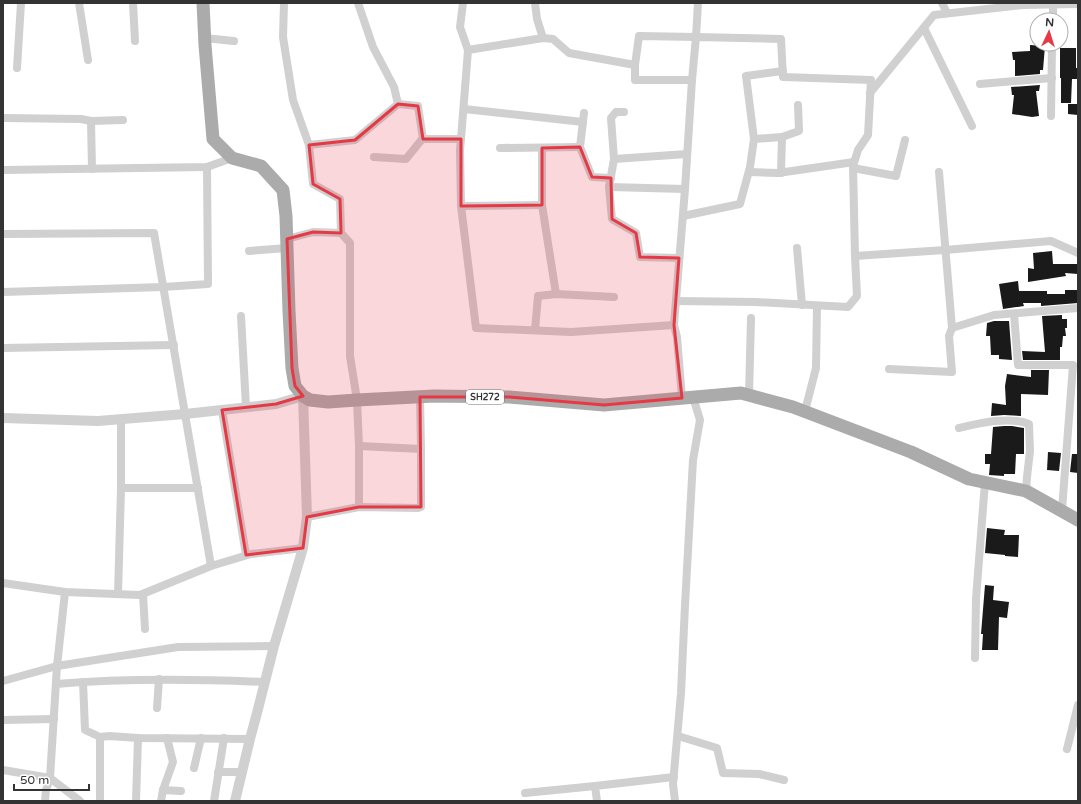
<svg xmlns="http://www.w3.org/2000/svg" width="1081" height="804" viewBox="0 0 1081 804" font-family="'Varela Round',sans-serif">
  <rect width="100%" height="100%" fill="#fff"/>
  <g fill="#1a1a1a">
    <path d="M1030,45L1045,46L1043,70H1040V74L1015,76V60H1013L1012,52L1030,51Z"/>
    <path d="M1060,48H1076V68H1078V79H1072L1071,103H1061V78H1060Z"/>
    <path d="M1040,85L1039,91H1036L1039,116L1032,117L1012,114L1014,95H1012L1011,87Z"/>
    <path d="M1068,104H1078V115L1068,114Z"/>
    <path d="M1052,251L1053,264H1078V274L1065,273L1066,276L1028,282V268L1034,269L1033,253Z"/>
    <path d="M1018,281L1019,291H1047V294H1065V290H1078V303L1041,306V303H1023L1024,306L1003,309L999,284Z"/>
    <path d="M1062,315V319H1067V328H1065L1066,336H1063L1062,347H1060V360H1023L1022,351L1045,352L1042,316Z"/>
    <path d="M994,321H1009L1012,360L999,359V355H991L990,336H986L987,323Z"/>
    <path d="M1031,370H1049L1048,395L1021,394V416L1004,415L991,416L992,403L1006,405L1005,386L1007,374L1031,377Z"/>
    <path d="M1004,426H1012L1024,428V454H1016L1015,474H1004V476L989,475L990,464H985V454H991L993,427Z"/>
    <path d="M1048,452L1061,453L1059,471L1047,470Z"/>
    <path d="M1072,454H1078V473L1070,472Z"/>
    <path d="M987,528L1005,530L1004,535H1019L1018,557L1005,556V555L985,553Z"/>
    <path d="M985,585L994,586L993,600L1009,602L1007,618L999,617L998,650H982L983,634H981Z"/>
  </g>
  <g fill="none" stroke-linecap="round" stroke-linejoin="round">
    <g stroke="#d0d0d0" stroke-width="8">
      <path d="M79,3L88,60"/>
      <path d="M133,3L135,41"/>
      <path d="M284,3L283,37L293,100L309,145L313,184L340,199L341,233L350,243V356L357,400L359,446V507"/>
      <path d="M463,3L460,27L468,50"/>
      <path d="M535,3L537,19L543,38"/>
      <path d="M942,3L947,13"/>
      <path d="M1053,20V3"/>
      <path d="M924,28L972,126"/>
      <path d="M204,38L234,41"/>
      <path d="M635,65L639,36L696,37L698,3"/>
      <path d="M17,68L21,3"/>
      <path d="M980,84L1052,78"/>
      <path d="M870,93L934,15L1023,5L1078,4"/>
      <path d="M398,104L418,106L423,139H461L460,150L461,206L476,328L571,332L674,325L677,337L682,398"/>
      <path d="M464,109L583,122"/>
      <path d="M624,112H616L611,118L614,159L609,187L612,219L636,233L640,257L679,258"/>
      <path d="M584,113L580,147L592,177L611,178"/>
      <path d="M1051,116L1052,44"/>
      <path d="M3,118L81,119L91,121L92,169"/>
      <path d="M91,121L123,120"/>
      <path d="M461,139L468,50L543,38L553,39L569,53L635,65V80H692L685,189L674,325"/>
      <path d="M754,139L782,137L799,131L798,105"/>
      <path d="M309,145L355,140L398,104L394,87L373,47L358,3"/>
      <path d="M500,148L580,147"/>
      <path d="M542,148V205L556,294"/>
      <path d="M374,157L406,159L423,138"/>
      <path d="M614,159L687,154"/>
      <path d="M853,168L896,176L905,140"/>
      <path d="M3,170L207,167L232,158"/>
      <path d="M749,172L778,173L854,162"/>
      <path d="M781,173L782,137"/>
      <path d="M609,187L685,189"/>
      <path d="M461,206L542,205"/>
      <path d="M683,216L740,204L750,167L754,139L746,76L783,71"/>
      <path d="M3,234L154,233L211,566"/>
      <path d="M287,239L313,232L341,233"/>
      <path d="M797,248L802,305"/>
      <path d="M249,251L287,248"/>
      <path d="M855,256L945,250L1051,241L1078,253"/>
      <path d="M3,292L163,287L208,284L207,167"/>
      <path d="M676,301L756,302L848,307L857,296L855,256L853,166L858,150L868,135L871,80L783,77L781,39L696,37L692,80"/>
      <path d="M1014,314L1018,365H1073L1062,510"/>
      <path d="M241,316L246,407"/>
      <path d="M952,328L994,315L1078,308"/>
      <path d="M535,330L538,296L556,294L614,297"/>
      <path d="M3,348L174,345"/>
      <path d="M889,369L952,372L949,336L952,328L939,172"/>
      <path d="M749,395L751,318"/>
      <path d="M222,410L246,555"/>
      <path d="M805,411L816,368L817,306"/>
      <path d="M959,428C980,423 1009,416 1029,424L1030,451L1027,477L1026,491"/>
      <path d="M359,446L421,449"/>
      <path d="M121,488H198"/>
      <path d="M307,517L359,507L418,508L421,507V449L420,397"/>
      <path d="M3,583L65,592L140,595L211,566L251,554L303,548"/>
      <path d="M65,592L57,666L50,778L80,801"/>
      <path d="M118,594L121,488V419"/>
      <path d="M143,594L145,629"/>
      <path d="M975,658L976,599L985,482"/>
      <path d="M3,681L57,666L178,647L274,646"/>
      <path d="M83,682L85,730L100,737"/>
      <path d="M56,684C126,678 195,679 265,682"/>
      <path d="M157,708L159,679"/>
      <path d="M3,720L54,719"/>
      <path d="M678,736L717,748L723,773L759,774L784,780"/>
      <path d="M1067,749L1078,705"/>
      <path d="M194,768L201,738"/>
      <path d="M3,770L50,778L46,790L45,801"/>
      <path d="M218,772H242"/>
      <path d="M163,790L181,791"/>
      <path d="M525,793L595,786"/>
      <path d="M100,801V737L109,736L138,738L250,739"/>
      <path d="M136,801L138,738"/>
      <path d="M161,801L163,790L173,762L167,738"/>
      <path d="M214,801L224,738"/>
      <path d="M597,801L595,786L674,777"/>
      <path d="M675,801L673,784L681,693L685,605L693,460L700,420L693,397"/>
    </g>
    <path stroke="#d0d0d0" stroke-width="10" d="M3,418L98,421L185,414L276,404L303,396L307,517L303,548L274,646L257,713L250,739L235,801"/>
    <path stroke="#ababab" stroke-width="13" d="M203,3L205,45L213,139L232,158L261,166L283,190L286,216L289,311L292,368L295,386L303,396L310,400L328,402L357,400L434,396L509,397L604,405L741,393L793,407L911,452L969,479L1026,491L1078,520"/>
  </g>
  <path fill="#e63946" fill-opacity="0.2" stroke="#e63946" stroke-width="3" stroke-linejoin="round" d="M398,104L418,106L423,139H461V206L542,205V148L580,147L592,177L611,178L612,219L636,233L640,257L679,258L674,325L682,398L604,405L509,397H420L421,507H359L307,517L303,548L246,555L222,410L276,404L303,396L295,386L292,368L287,239L313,232L341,233L340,199L313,184L309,145L355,140Z"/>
  <g text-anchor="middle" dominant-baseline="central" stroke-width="4" stroke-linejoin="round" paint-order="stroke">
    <rect fill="#fff" stroke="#707070" stroke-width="1" x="466" y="390" width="38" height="14" rx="3"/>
    <g font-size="9" font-weight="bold" fill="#333">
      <text x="485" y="397">SH272</text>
    </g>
  </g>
  <rect width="1081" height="804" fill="none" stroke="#333333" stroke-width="8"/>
  <g transform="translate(1049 32) rotate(4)"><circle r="19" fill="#ffffff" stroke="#adadad"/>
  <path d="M0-3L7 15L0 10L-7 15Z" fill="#e63946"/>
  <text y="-6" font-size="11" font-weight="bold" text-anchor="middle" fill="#333333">N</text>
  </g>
  <path d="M14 784v6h75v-6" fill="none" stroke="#333333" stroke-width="2"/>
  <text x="20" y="784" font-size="12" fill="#333333" stroke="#ffffff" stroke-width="3" paint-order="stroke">50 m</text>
</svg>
